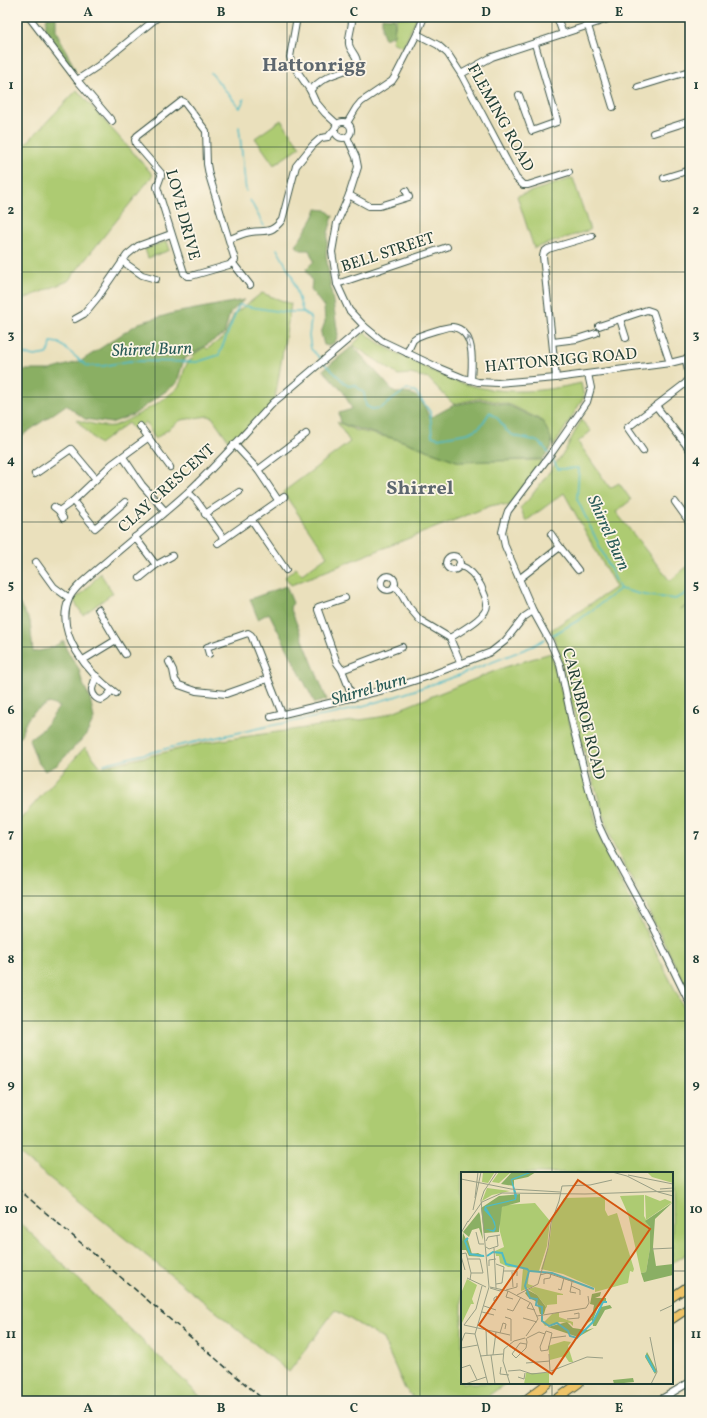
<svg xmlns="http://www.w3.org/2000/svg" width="707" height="1418" viewBox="0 0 707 1418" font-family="Vollkorn,serif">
  <rect width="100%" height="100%" fill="#fcf5e5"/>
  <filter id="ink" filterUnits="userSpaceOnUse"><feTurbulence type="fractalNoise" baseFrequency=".025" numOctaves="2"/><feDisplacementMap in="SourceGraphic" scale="8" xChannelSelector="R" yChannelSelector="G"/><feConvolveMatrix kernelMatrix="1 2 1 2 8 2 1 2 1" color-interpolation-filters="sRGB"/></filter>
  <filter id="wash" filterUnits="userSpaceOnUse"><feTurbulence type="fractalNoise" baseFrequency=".012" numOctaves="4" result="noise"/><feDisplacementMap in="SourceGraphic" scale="16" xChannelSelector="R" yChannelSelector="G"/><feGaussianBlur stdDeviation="0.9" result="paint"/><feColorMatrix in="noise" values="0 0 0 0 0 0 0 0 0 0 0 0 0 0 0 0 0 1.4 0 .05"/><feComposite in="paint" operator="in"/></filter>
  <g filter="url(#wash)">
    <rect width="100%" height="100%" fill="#eae0bc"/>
    <g fill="#adcb72" stroke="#668453">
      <path d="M397,17H417L403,47L392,42Z"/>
      <path d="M77,90L153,175L68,281L21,300L19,265L17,263V153Z"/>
      <path d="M281,120L300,147L274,165L255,138Z"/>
      <path d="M573,178L590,230L534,248L517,196Z"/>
      <path d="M167,241L170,250L148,258L145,249Z"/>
      <path d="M262,293L291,304L274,404L233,447L212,417L208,416L181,420L155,439L146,422L134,430L128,423L99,444L76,420C86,422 104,428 113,426C124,424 174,395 179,386C185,374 182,365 194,357L193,355L205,347L207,349L224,337L234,314Z"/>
      <path d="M365,332C377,344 393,351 409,359C426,368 448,379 465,384C503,395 544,392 581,383L584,397L554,446L551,439L543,421L511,405L481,398L453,404L428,378L410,374L398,375L353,345Z"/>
      <path d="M581,420L591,431L578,442L610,488L619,483L631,500L616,512L670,581L690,564V604L680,609L690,605V995L654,922L611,840L582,743L558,648L551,630L616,587L564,493L526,521L520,508L529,499L565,451Z"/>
      <path d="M337,422L355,430L399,440L459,462L543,460L509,506L500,504L490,506L291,585L285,577L296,568L302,574L327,556L283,492L350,442Z"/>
      <path d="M100,573L113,593L83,615L74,601L75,598C82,596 97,577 100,573Z"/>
      <path d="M551,653L602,844L690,1020V1251L672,1263V1173H462V1383H506L481,1401H417L405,1389L383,1339L335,1310L289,1372L208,1305L17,1152V823L85,747L101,767L209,742L380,717L505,667Z"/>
      <path d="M17,1220L205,1401H17Z"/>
    </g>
    <g fill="#8aaf64" stroke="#54764c">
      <path d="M47,17H56V31L75,69H72L45,29Z"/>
      <path d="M382,17L395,18L394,35L385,39L382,31Z"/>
      <path d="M317,209L326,210L333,216L328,233L326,255L338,335L335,342L329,346L324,345L321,333L325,322L324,307L311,290L312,281L306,269L314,261L309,250H301L296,246L313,218Z"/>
      <path d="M244,300L230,313L224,334L184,359L177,383L133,415L111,423L85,419L66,405L17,439V370H50L81,361L139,323L174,313Z"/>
      <path d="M353,346L395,393C419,392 420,398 430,418L454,405L481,400L510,406L543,422L551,438L552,446L543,459L460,462L400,440L351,427L341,423L339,413L352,409L344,393L323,370Z"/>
      <path d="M286,586L293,603L290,607L327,700L315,703L269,613L258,619L250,599Z"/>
      <path d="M17,600L30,621L33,652L49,649L64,641L66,649L79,669L82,682L90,698L94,719L86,735L57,765L45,771L37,761L29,739L45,727L59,707L49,703C29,713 27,717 20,738L17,736Z"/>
    </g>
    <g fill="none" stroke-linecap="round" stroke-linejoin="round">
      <g stroke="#4dbbc6" stroke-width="1.5">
        <path d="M211,73L240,108L244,99"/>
        <path d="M239,127L246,191"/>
        <path d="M250,200L264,226"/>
        <path d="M277,249L292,276L303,312"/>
        <path d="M17,353L35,356L46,354L50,349L51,342L59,343L87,366H103L129,361L197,362L219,355L239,305L282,312H303L309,316L311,320L309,336L311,349L321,359"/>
        <path d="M323,362L348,386L355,385L364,393L366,406L372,409L381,408L407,389L416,392L430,412L432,436L438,438L468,433L480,427L490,412C493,415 496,417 499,420C502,424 504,428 507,431C521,444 536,431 549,454"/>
        <path d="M551,457L558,469L579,468L577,499L620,589L644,595L675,599L690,592"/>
        <path d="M549,637L579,620L620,589"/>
        <path d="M104,764L177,746L269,726L338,713L394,697L457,676L533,646L545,639"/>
      </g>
    </g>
  </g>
  <g filter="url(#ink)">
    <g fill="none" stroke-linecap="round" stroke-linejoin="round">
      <defs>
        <g id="minor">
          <path d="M21,17H27"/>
          <path d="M29,17L77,80L112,121"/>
          <path d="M297,17L290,57L291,62L310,90L315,101L325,113L337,124"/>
          <path d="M557,17L563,34"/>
          <path d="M588,26L613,107"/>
          <path d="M417,34L438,45L448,54L461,74L516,178L523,185H528L569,172"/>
          <path d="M461,74L492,57L614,17"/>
          <path d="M77,80L98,66L158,17"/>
          <path d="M638,87L690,71"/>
          <path d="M310,90C315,86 320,81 326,78C336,72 349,72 357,62C357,55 350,51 349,44C348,35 353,26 352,17"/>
          <path d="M519,95L532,131L557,122V120L535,44"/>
          <path d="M182,101L184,102L206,131L207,164L209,175L235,260L229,265L191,276H187L184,273L157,187L161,176V173L136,144L135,140L137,136Z"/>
          <circle cx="343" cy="130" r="8"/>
          <path d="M347,123L356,108L361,102L392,81L396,75L417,34L424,17"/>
          <path d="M653,133L690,121"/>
          <path d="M347,137L356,157L358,167L349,195L337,223L332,252L337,284L349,310L364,326L382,341L439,368L463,378L478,382L498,383L556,378L670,363L690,358"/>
          <path d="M664,178L690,170"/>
          <path d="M349,195L369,206H380L409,197L406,191"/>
          <path d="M229,239C236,237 243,233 251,232C266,230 271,234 282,220L296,166L313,145L321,138L328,137L334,130"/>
          <path d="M122,261L142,275L156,279"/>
          <path d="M232,262L250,285"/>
          <path d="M337,284L447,247"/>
          <path d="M75,319L84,314L98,297L127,255L138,246L171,234"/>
          <path d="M620,319L626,338"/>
          <path d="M599,326L647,310L653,312L670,363"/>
          <path d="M553,342L577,339L596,333"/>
          <path d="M407,353L413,340L417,337C424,334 448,326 453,327C476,331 472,364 471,380"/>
          <path d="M588,374L591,388L587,402L553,451L508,511L505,520L502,532L505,546L533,611L550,642L560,665L573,727L597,822L606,841L651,924L690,1004"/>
          <path d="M556,378L543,256L544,252L548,249L592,236"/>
          <path d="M656,406L690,450"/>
          <path d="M140,426L170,467"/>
          <path d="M234,444L258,470L278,500"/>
          <path d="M643,451L627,428L686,383L689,377L686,360"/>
          <path d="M123,457L142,485L165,511"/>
          <path d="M258,470L306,434"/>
          <path d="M35,474L71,449L96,479"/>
          <path d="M188,492L196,500L224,539"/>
          <path d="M125,502L95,528L73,501L112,464L149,437"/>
          <path d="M675,502L690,523"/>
          <path d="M54,507L59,511L63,518"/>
          <path d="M59,511L73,501"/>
          <path d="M205,514L239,492"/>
          <path d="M251,519L286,570"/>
          <path d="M135,537L156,565L172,556"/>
          <path d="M218,543L284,497"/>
          <path d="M560,547L578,570"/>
          <circle cx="453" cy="563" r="7"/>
          <path d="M36,562L54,587L69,598"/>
          <path d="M459,565C470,569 476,576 481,586C483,592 487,598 487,605C487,618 460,631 450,638L461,664"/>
          <circle cx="388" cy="583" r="7"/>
          <path d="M140,578L156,565"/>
          <path d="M519,579L560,547L551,534"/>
          <path d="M394,586L399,590L408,606L420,620L450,638"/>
          <path d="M345,598L318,607V610L337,663L342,670L353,698"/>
          <path d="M116,640L125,654"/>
          <path d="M209,654L207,647L248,633L251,635L282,714"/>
          <path d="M83,660L116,640L98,609"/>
          <path d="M169,662L173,670L175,680L179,685L196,691L226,694L243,688L267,679"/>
          <path d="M342,670L402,647"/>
          <path d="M96,676C95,680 93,685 92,689C92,696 99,703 105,698C108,696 110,693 112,690"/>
          <path d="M116,693C89,674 54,634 69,599C73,588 93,573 102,565C131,540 160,517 188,492C218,464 246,432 274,402L285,393L364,326"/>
          <path d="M271,717L392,688L426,677L491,652L505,641L524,617L533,611"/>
          <path d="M658,1401L690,1382"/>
        </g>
        <g id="highway">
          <path d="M672,1297L690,1285"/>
          <path d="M672,1319L690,1307"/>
          <path d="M524,1401L548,1383"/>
          <path d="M554,1401L579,1383"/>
        </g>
      </defs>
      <use href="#minor" stroke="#3d5548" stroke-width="8"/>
      <use href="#highway" stroke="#3d5548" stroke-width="10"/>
      <use href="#minor" stroke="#fff" stroke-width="6"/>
      <use href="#highway" stroke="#efc469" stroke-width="8"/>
      <path stroke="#1f3d34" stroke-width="1.5" stroke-dasharray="6 3" stroke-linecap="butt" d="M17,1188L265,1401"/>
    </g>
    <defs><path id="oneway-shaft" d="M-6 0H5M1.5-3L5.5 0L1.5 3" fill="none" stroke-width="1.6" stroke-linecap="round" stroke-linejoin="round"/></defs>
    <use stroke="#8f9e9a" href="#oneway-shaft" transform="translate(469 342) rotate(-104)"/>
  </g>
  <path fill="none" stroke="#1f3d34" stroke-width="1" stroke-opacity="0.55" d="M155,17V1401M287,17V1401M420,17V1401M552,17V1173M17,147H690M17,272H690M17,397H690M17,522H690M17,647H690M17,771H690M17,896H690M17,1021H690M17,1146H690M17,1271H462M672,1271H690M552,1383V1401"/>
  <g text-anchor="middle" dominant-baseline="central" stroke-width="3.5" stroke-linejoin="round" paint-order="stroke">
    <g font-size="16" fill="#1f3d34" stroke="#fcf5e5">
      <text transform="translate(500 118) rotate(61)">FLEMING ROAD</text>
      <text transform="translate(182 215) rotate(75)">LOVE DRIVE</text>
      <text transform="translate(388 253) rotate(-18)">BELL STREET</text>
      <text transform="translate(561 361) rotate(-5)">HATTONRIGG ROAD</text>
      <text transform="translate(167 489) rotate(-42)">CLAY CRESCENT</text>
      <text transform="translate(583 714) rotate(76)">CARNBROE ROAD</text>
    </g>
    <g font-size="17" font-style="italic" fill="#2a5c58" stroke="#fcf5e5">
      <text transform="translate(152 350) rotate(-2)">Shirrel Burn</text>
      <text transform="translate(608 533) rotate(66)">Shirrel Burn</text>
      <text transform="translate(369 690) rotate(-16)">Shirrel burn</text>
    </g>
    <g font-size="20" font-weight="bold" fill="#5d676f" stroke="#fcf5e5">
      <text x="314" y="66">Hattonrigg</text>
      <text x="420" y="489">Shirrel</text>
    </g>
  </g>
  <g transform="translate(461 1172)">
    <rect width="212" height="212" fill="#eae0bc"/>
    <path d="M22,0H34L27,11L21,10ZM38,0H50L38,11L31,10ZM186,0H212V11L191,5ZM26,16L49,19L31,23L21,29ZM183,23V44L189,55V76L185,100L180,101L167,42L159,24ZM184,23L199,29L204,27L211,30L185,48ZM144,25V38L147,44L156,41L173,97L172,100L169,99L167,111L134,120V116L102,102L80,97L88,74L91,48L103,26ZM74,31L89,49L86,74L78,99L68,100L67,112L73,114L60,119L62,96L47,95L39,91L38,84H35L34,79L43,75L39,60V40L41,35L45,33ZM6,107L16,113L11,127L13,132H10L0,153L1,119ZM74,115L102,122V123H96V132L86,133V136L76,123L67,117ZM98,140V145L112,150V154L109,151L99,150L84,154L82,151L91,142ZM103,169L110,170L107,174L112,190H108L104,184L89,188L87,174ZM65,201H88V212H63Z" fill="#adcb72"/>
    <path d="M51,0H75L67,5L53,8V14L40,12ZM59,22V30L41,35L38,60L23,61L20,36L38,24ZM212,30L194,47L192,75L195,94L212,92V103L183,110L180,101L185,100L189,76V55L184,49ZM18,40L19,43L22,68L18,56L11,58L8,65L2,60ZM2,61L5,67L6,65L11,82L17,81L24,85L8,84L5,78H0ZM67,118L76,123L85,135L83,142H79L76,130L67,125L64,121ZM140,120L139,124L134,126H145V129L137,135L132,148L140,135L149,133L151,136L144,138L135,154H132L131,148L125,152L131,145L133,133L129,132L131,122ZM106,150L112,156L126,158L133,156L117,165L87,155ZM186,180L196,199L194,202L184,185ZM172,206L173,210L153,212L152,208Z" fill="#8aaf64"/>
    <path d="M69,0H72L51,8L56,23L55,28L25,35L34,50L35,57L33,60L24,57L32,58L34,55L31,47L23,38L24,34L54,27L50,7Z" fill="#4dbbc6"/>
    <path fill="none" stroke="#4dbbc6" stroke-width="2" d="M7,66L4,69L9,82L23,84M26,84L32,80L41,81L45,92L66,97L68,99L64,114L69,126L76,127L75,133L81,135V149L88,154L96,151L107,159L109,164L116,166L132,150L142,130H146M69,99L91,101L133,117M185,183L194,200"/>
    <path fill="none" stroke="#999f86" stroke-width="1" d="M151,0L166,4L197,20L212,24M167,3L212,12M0,7L50,17L99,20M199,17L212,16M14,26L17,0M12,38L20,0M7,50L21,30L41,21L124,22L212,19M15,60L18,72H23M0,61L7,49M25,69L27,65L39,63M25,75L28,77L37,74L36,64M33,76L35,116M191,77L212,76M0,82L5,81L10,101L9,108M0,84L4,98M7,87H19L22,101H10M28,94V88L35,87M42,99H56V104M51,100L52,115M79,103L86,101L113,110M6,106L25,115M111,110L109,120L115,121M35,112L41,111L43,95L35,92M83,112V107L89,106L90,102M21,114L15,137L3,153L49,163M110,114L119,118V123M29,115L47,119L70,131L77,147L65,164M29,116L39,119L40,117M97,117L100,118L103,106M45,118L56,115V111M47,119L45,125L52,127M56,123L77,112L87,76L90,51L98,29L101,14L129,13L151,8M36,124L35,129H33V126ZM69,131L66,136L74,138M23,134L35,138M46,137L52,139L60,125M199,139L212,133M21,140L33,143M76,144L125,136L128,131L127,124M44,145L50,147V169M62,146L76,150M106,147L118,146V141L113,142M25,157L26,183M85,159L91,161L87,178L80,179L79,175ZM39,161L42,151L45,152L44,157M189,165L196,200L190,212M65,166L66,170L65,176L55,186L51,182L59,171L65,172M66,166L78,160L84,162M90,166L105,164M0,171L4,161L14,162M0,176L17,173M88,182L89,199M30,183L34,212M32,183L35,160M19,184L42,182M65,191L89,189M40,195L39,202L48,203M0,196L9,193L16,208M47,199L59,198L71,202L88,200M90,199L126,185L142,186M57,205L63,207L64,201M4,212L25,205M27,212L14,162L28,115L20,28L23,19L36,0M49,212L42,189L43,177L53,169L64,166"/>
    <path fill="#d45610" fill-opacity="0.15" stroke="#d45610" stroke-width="2" d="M117,8L189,57L91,202L18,153Z"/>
    <rect width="212" height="212" fill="none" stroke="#1f3d34" stroke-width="2"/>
  </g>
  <rect width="707" height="1418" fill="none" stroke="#fcf5e5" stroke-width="44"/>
  <rect x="22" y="22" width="663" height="1374" fill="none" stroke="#1f3d34" stroke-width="1.5"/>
  <g font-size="13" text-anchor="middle" font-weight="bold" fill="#1f3d34">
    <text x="88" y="16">A</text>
    <text x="221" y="16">B</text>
    <text x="354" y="16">C</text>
    <text x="486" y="16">D</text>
    <text x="619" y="16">E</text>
    <text x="11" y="89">1</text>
    <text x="696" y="89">1</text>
    <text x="11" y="214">2</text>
    <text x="696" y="214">2</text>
    <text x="11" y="339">3</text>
    <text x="696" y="339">3</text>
    <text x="11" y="464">4</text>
    <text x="696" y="464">4</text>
    <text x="11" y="589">5</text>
    <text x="696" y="589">5</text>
    <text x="11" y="714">6</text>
    <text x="696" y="714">6</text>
    <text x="11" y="838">7</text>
    <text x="696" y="838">7</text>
    <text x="11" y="963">8</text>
    <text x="696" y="963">8</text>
    <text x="11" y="1088">9</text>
    <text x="696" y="1088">9</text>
    <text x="11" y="1213">10</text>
    <text x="696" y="1213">10</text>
    <text x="11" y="1338">11</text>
    <text x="696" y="1338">11</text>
    <text x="88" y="1412">A</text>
    <text x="221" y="1412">B</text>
    <text x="354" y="1412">C</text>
    <text x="486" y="1412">D</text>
    <text x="619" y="1412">E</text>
  </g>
</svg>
